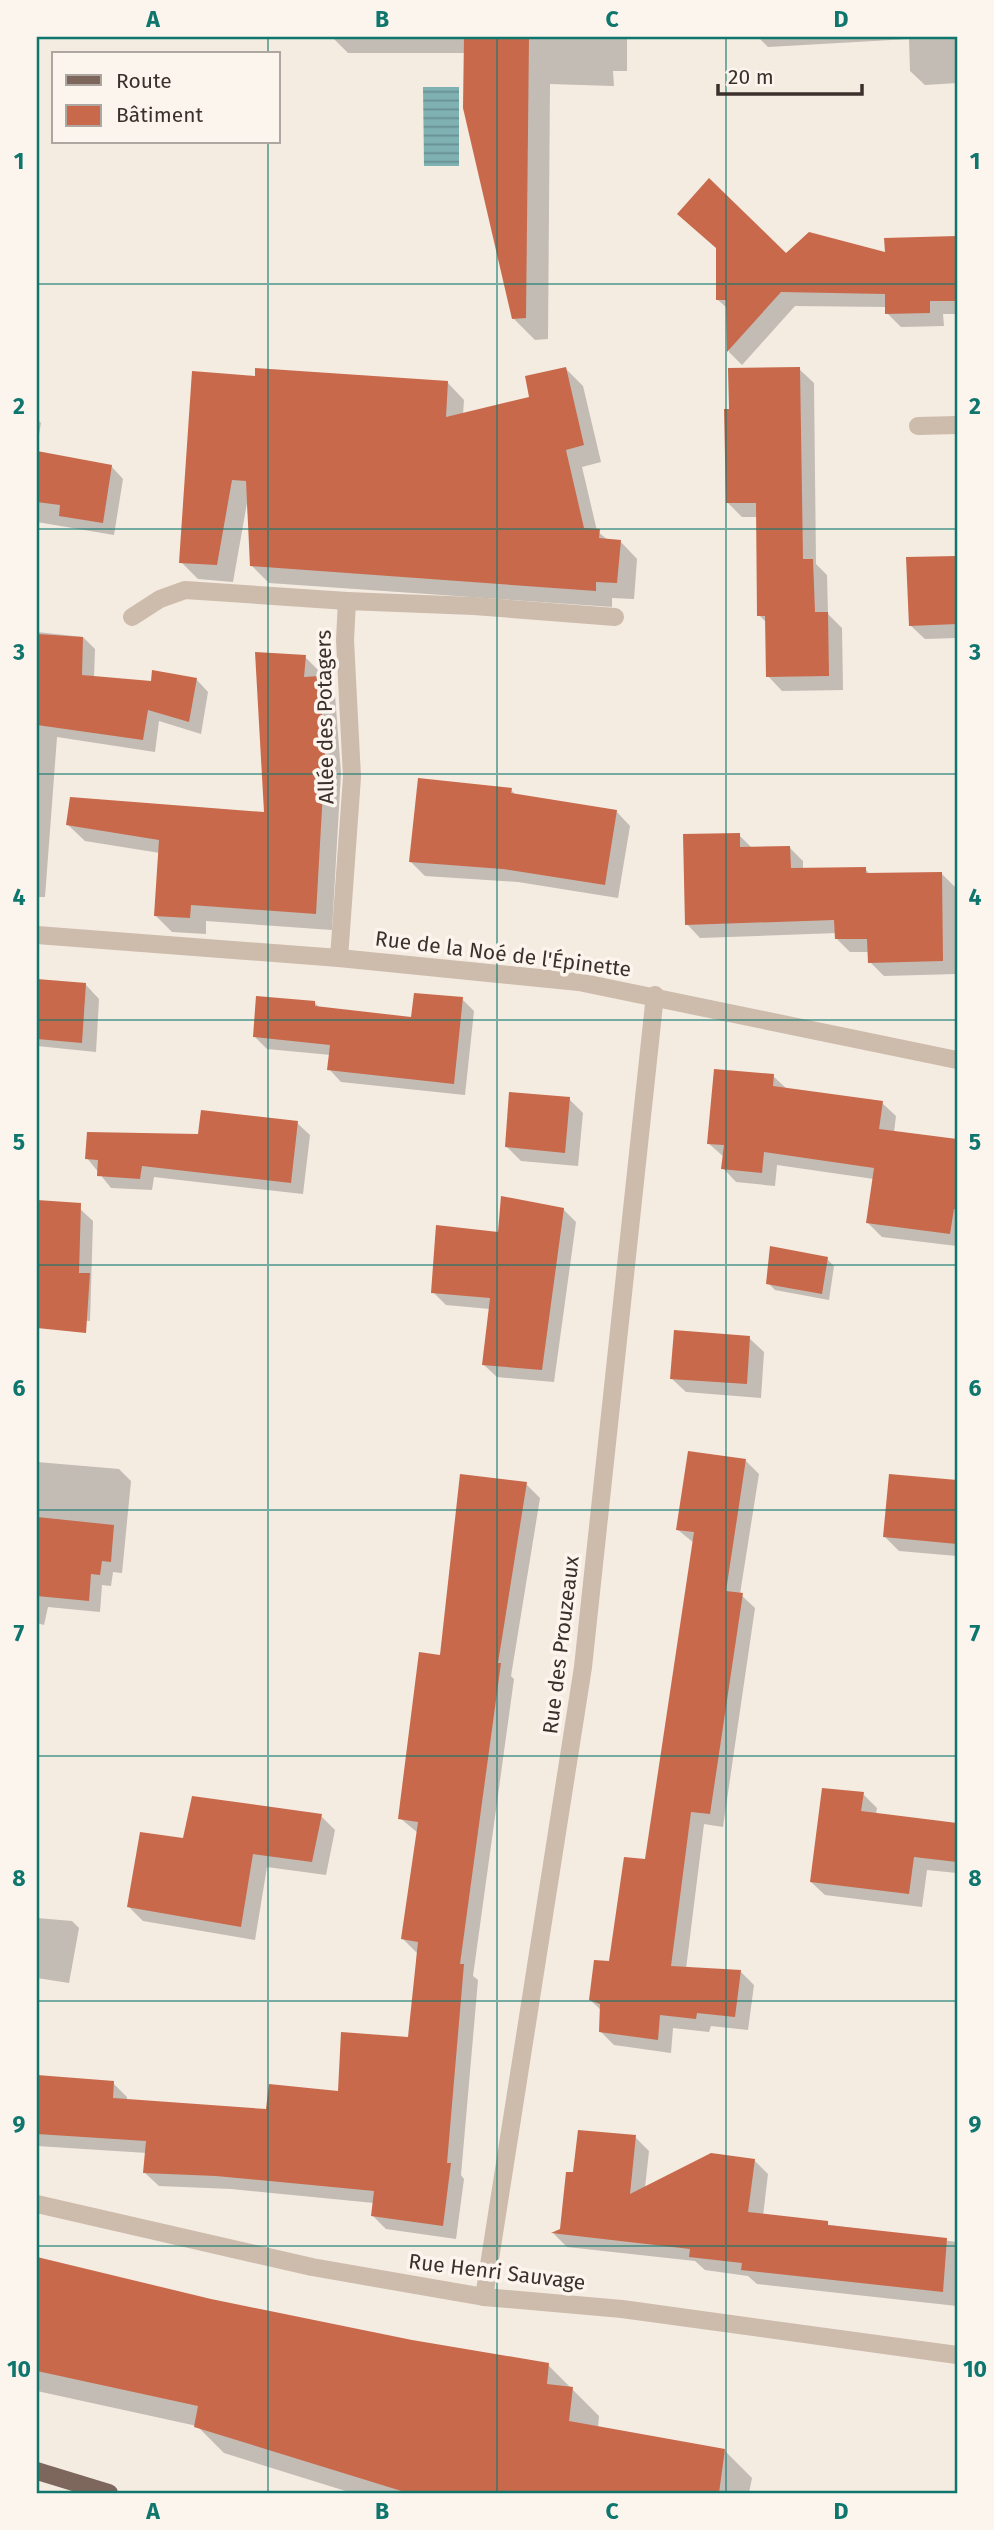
<svg xmlns="http://www.w3.org/2000/svg" width="994" height="2530" viewBox="0 0 994 2530" font-family="'Fira Sans',sans-serif">
  <defs>
    <pattern id="water-rules" width="6" height="5" patternUnits="userSpaceOnUse" patternTransform="scale(1.75)"><rect width="6" height="5" fill="#7fb0b2"/><path d="M0 2.5h6" fill="none" stroke="#699091"/></pattern>
  </defs>
  <rect width="100%" height="100%" fill="#f4ebe1"/>
  <path fill="url(#water-rules)" d="M423,87H459V166H424Z"/>
  <g fill="#0003">
    <path d="M332,37H627V71H613L614,86L550,84L548,339L535,340L513,318L465,53H348Z"/>
    <path d="M758,37H957V83L925,85L910,71L909,39L768,47Z"/>
    <path d="M957,238V314H943L944,326L901,327L887,313V307L795,306L742,365L729,352L728,309L718,300L786,255L886,254V240Z"/>
    <path d="M566,369L583,386L601,462L582,467L597,531L609,541H620L637,559L634,599L612,598V607L269,583L252,566L247,503L233,582L198,579L181,562L256,378L447,382L464,400L463,415L531,398Z"/>
    <path d="M799,369L814,383L816,564L827,575L828,614L842,628L843,690L782,691L768,676L767,623L759,615L758,517H742L728,503L731,411Z"/>
    <path d="M37,419L41,423L37,446Z"/>
    <path d="M37,453L111,466L123,479L114,535L37,522Z"/>
    <path d="M956,543H957V638L925,639L910,625L957,558Z"/>
    <path d="M37,632L83,637L95,649L94,678L152,683L196,679L208,692L201,734L159,721L155,752L57,737L45,897H37Z"/>
    <path d="M305,657L322,674L321,681L335,695L341,773L332,930L206,921V934L172,932L155,915L160,853L85,841L68,825L266,814Z"/>
    <path d="M511,790L517,796L616,811L630,826L618,898L518,882L425,876L411,862Z"/>
    <path d="M739,835L752,848L789,847L803,861V870L865,869L871,875L941,873L955,887L956,974L884,976L870,962V952H850L837,939V933L700,938L687,924Z"/>
    <path d="M37,981L85,984L99,999L96,1052L37,1046Z"/>
    <path d="M462,999L474,1011L465,1095L341,1082L329,1069L331,1055L267,1049L255,1037L315,1003L321,1009L412,1019Z"/>
    <path d="M773,1076L787,1089L882,1103L896,1116L894,1132L957,1140V1246L882,1237L868,1223L874,1179L777,1165L775,1186L736,1182L723,1168L724,1157L708,1143Z"/>
    <path d="M569,1099L583,1113L578,1166L521,1161L507,1147Z"/>
    <path d="M297,1123L310,1135L303,1194L154,1177L152,1190L111,1188L87,1158L200,1136Z"/>
    <path d="M80,1209L93,1221L90,1321L37,1316V1220Z"/>
    <path d="M563,1209L576,1222L554,1382L497,1377L484,1365L490,1309L446,1305L433,1292L500,1233Z"/>
    <path d="M827,1259L834,1266L829,1300L775,1290L768,1283Z"/>
    <path d="M749,1338L764,1352L761,1398L686,1392L671,1378Z"/>
    <path d="M746,1461L759,1474L740,1594L755,1608L723,1827L704,1824L686,1969L741,1972L754,1985L748,2030L711,2026L709,2032L673,2028L671,2053L614,2045L600,2031L601,2010L590,2000L610,1963L646,1861L694,1543L678,1530Z"/>
    <path d="M37,1462L119,1469L131,1481L122,1573L113,1572L111,1586L102,1585L100,1612L48,1607L44,1625L37,1623Z"/>
    <path d="M891,1476L957,1482V1556L899,1551L885,1537Z"/>
    <path d="M526,1484L540,1498L511,1676L514,1679L473,1976L478,1980L461,2175L464,2179L456,2239L386,2229L372,2215L374,2203L231,2189L159,2186L145,2173L147,2153L37,2146V2077L113,2083L127,2097V2101L268,2111L340,2092L410,2039L417,1953L403,1939L418,1833L400,1818L441,1657Z"/>
    <path d="M863,1794L877,1808L876,1814L957,1825V1873L927,1870L922,1907L825,1895L811,1882Z"/>
    <path d="M321,1816L335,1830L326,1875L267,1867L255,1940L143,1921L129,1907L185,1840Z"/>
    <path d="M37,1918L72,1921L79,1928L69,1983L37,1978Z"/>
    <path d="M635,2137L649,2151L645,2188L754,2160L768,2174L763,2216L957,2242V2306L757,2284L748,2276L705,2270L695,2261L567,2247L554,2234L562,2230L575,2174Z"/>
    <path d="M37,2259L211,2301L412,2342L548,2365L599,2416L598,2428L725,2451L752,2478L749,2493H352L224,2453L197,2426L37,2391Z"/>
  </g>
  <g fill="#c8694b">
    <path d="M464,37H529L526,318L512,319L463,108Z"/>
    <path d="M709,178L786,253L809,232L885,252L884,238L957,236V301H930V313L885,314V294L781,292L727,352L726,300H716V248L677,214Z"/>
    <path d="M566,367L584,445L566,450L584,528L600,529L599,538L621,540L617,583L596,582V591L250,566L246,481L232,480L217,565L179,563L192,371L255,376V368L448,381L446,417L529,397L525,376Z"/>
    <path d="M800,367L803,559H813L815,612H828L829,676L766,677L765,616H757L756,503H726L724,409H729L728,368Z"/>
    <path d="M37,451L112,465L103,523L59,516L60,505L37,502Z"/>
    <path d="M957,556V624L909,626L906,557Z"/>
    <path d="M37,634L83,637L82,675L151,681L152,670L197,678L189,722L148,710L143,740L37,725Z"/>
    <path d="M255,652L306,655L304,677L319,676L325,756L316,914L191,905L190,918L154,916L159,840L66,825L70,797L264,812Z"/>
    <path d="M418,778L512,788L511,793L617,810L605,885L503,869L409,862Z"/>
    <path d="M740,833V847L790,846L791,868L866,867V873L942,872L943,961L868,963L867,939H835L834,920L685,925L683,834Z"/>
    <path d="M37,979L86,983L82,1043L37,1039Z"/>
    <path d="M414,993L463,997L454,1084L327,1070L330,1045L253,1037L256,996L315,1001V1006L411,1017Z"/>
    <path d="M714,1069L774,1074L773,1086L883,1101L879,1129L957,1139V1209H954L950,1234L866,1223L874,1168L764,1152L762,1173L721,1169L724,1145L707,1144Z"/>
    <path d="M509,1092L570,1097L565,1153L505,1147Z"/>
    <path d="M201,1110L298,1121L291,1183L142,1166L140,1179L97,1176L98,1160L85,1159L87,1132L198,1134Z"/>
    <path d="M501,1196L564,1208L542,1370L482,1365L490,1298L431,1293L436,1225L498,1232Z"/>
    <path d="M37,1200L81,1203L79,1273H90L86,1333L37,1328Z"/>
    <path d="M770,1246L828,1257L822,1294L766,1284Z"/>
    <path d="M674,1330L750,1336L747,1384L670,1379Z"/>
    <path d="M688,1451L746,1459L726,1591L743,1593L710,1814L691,1812L671,1966L741,1970L735,2017L697,2013L696,2019L660,2015L658,2040L599,2032L600,2004L589,2000L594,1960L609,1961L624,1857L645,1859L694,1532L676,1530Z"/>
    <path d="M460,1474L527,1482L498,1663H501L460,1964H464L447,2163H451L443,2226L371,2216L374,2191L216,2176L143,2173L146,2141L37,2134V2075L114,2081L113,2098L266,2109L269,2084L338,2091L341,2032L408,2037L418,1942L401,1939L418,1822L398,1819L419,1652L440,1655Z"/>
    <path d="M889,1474L957,1480V1544L883,1537Z"/>
    <path d="M37,1517L114,1525L111,1562L102,1561L100,1575L91,1574L89,1601L37,1596Z"/>
    <path d="M822,1788L864,1792L861,1811L957,1823V1862L914,1857L909,1894L810,1882Z"/>
    <path d="M192,1796L322,1814L312,1862L253,1854L241,1927L127,1907L140,1832L183,1838Z"/>
    <path d="M578,2130L636,2135L630,2194L711,2153L755,2159L748,2212L828,2221V2225L947,2238L943,2292L741,2270L742,2263L689,2257L690,2249L551,2233L560,2229L566,2172H573Z"/>
    <path d="M37,2257L211,2299L412,2340L549,2363L547,2384L573,2387L569,2421L725,2449L719,2493H408L194,2427L198,2406L37,2371Z"/>
  </g>
  <g fill="none" stroke-linecap="round" stroke-linejoin="round">
    <g stroke="#cdbbac" stroke-width="18">
      <path d="M918,426L957,425"/>
      <path d="M132,617L160,599L185,590L347,601"/>
      <path d="M37,935L339,958L579,982L957,1060"/>
      <path d="M339,958L352,777L345,640L347,601L474,606L615,617"/>
      <path d="M37,2204L312,2267L484,2297L622,2309L957,2355"/>
      <path d="M484,2297L583,1667L655,995"/>
    </g>
    <path stroke="#7d675c" stroke-width="18" d="M37,2471L109,2493"/>
  </g>
  <path fill="none" stroke="#0f766e" stroke-width="2" stroke-opacity="0.55" d="M268,37V54M497,37V2493M726,37V2493M268,142V2493M37,284H957M37,529H957M37,774H957M37,1020H957M37,1265H957M37,1510H957M37,1756H957M37,2001H957M37,2246H957"/>
  <g text-anchor="middle" dominant-baseline="central" stroke-width="7" stroke-linejoin="round" paint-order="stroke">
    <g font-size="21" fill="#3b302b" stroke="#fbf5ee">
      <text transform="translate(325 717) rotate(-91)">Allée des Potagers</text>
      <text transform="translate(503 954) rotate(7)">Rue de la Noé de l'Épinette</text>
      <text transform="translate(561 1645) rotate(-83)">Rue des Prouzeaux</text>
      <text transform="translate(497 2272) rotate(7)">Rue Henri Sauvage</text>
    </g>
  </g>
  <rect width="994" height="2530" fill="none" stroke="#fbf5ee" stroke-width="77"/>
  <rect x="52" y="52" width="228" height="91" fill="#fbf5ee" stroke="#aea6a0" stroke-width="2"/>
  <rect x="66" y="75" width="35" height="10" fill="#7d675c" stroke="#aea6a0" stroke-width="2"/>
  <text x="116" y="88" font-size="21" fill="#3b302b">Route</text>
  <rect x="66" y="105" width="35" height="21" fill="#c8694b" stroke="#aea6a0" stroke-width="2"/>
  <text x="116" y="122" font-size="21" fill="#3b302b">Bâtiment</text>
  <path d="M718 84v10h144v-10" fill="none" stroke="#3b302b" stroke-width="3.5"/>
  <text x="728" y="84" font-size="21" fill="#3b302b" stroke="#fbf5ee" stroke-width="5" paint-order="stroke">20 m</text>
  <rect x="38" y="38" width="918" height="2454" fill="none" stroke="#0f766e" stroke-width="2.5"/>
  <g font-size="23" text-anchor="middle" font-weight="bold" fill="#0f766e">
    <text x="153" y="27">A</text>
    <text x="382" y="27">B</text>
    <text x="612" y="27">C</text>
    <text x="841" y="27">D</text>
    <text x="19" y="169">1</text>
    <text x="975" y="169">1</text>
    <text x="19" y="414">2</text>
    <text x="975" y="414">2</text>
    <text x="19" y="660">3</text>
    <text x="975" y="660">3</text>
    <text x="19" y="905">4</text>
    <text x="975" y="905">4</text>
    <text x="19" y="1150">5</text>
    <text x="975" y="1150">5</text>
    <text x="19" y="1396">6</text>
    <text x="975" y="1396">6</text>
    <text x="19" y="1641">7</text>
    <text x="975" y="1641">7</text>
    <text x="19" y="1886">8</text>
    <text x="975" y="1886">8</text>
    <text x="19" y="2132">9</text>
    <text x="975" y="2132">9</text>
    <text x="19" y="2377">10</text>
    <text x="975" y="2377">10</text>
    <text x="153" y="2519">A</text>
    <text x="382" y="2519">B</text>
    <text x="612" y="2519">C</text>
    <text x="841" y="2519">D</text>
  </g>
</svg>
